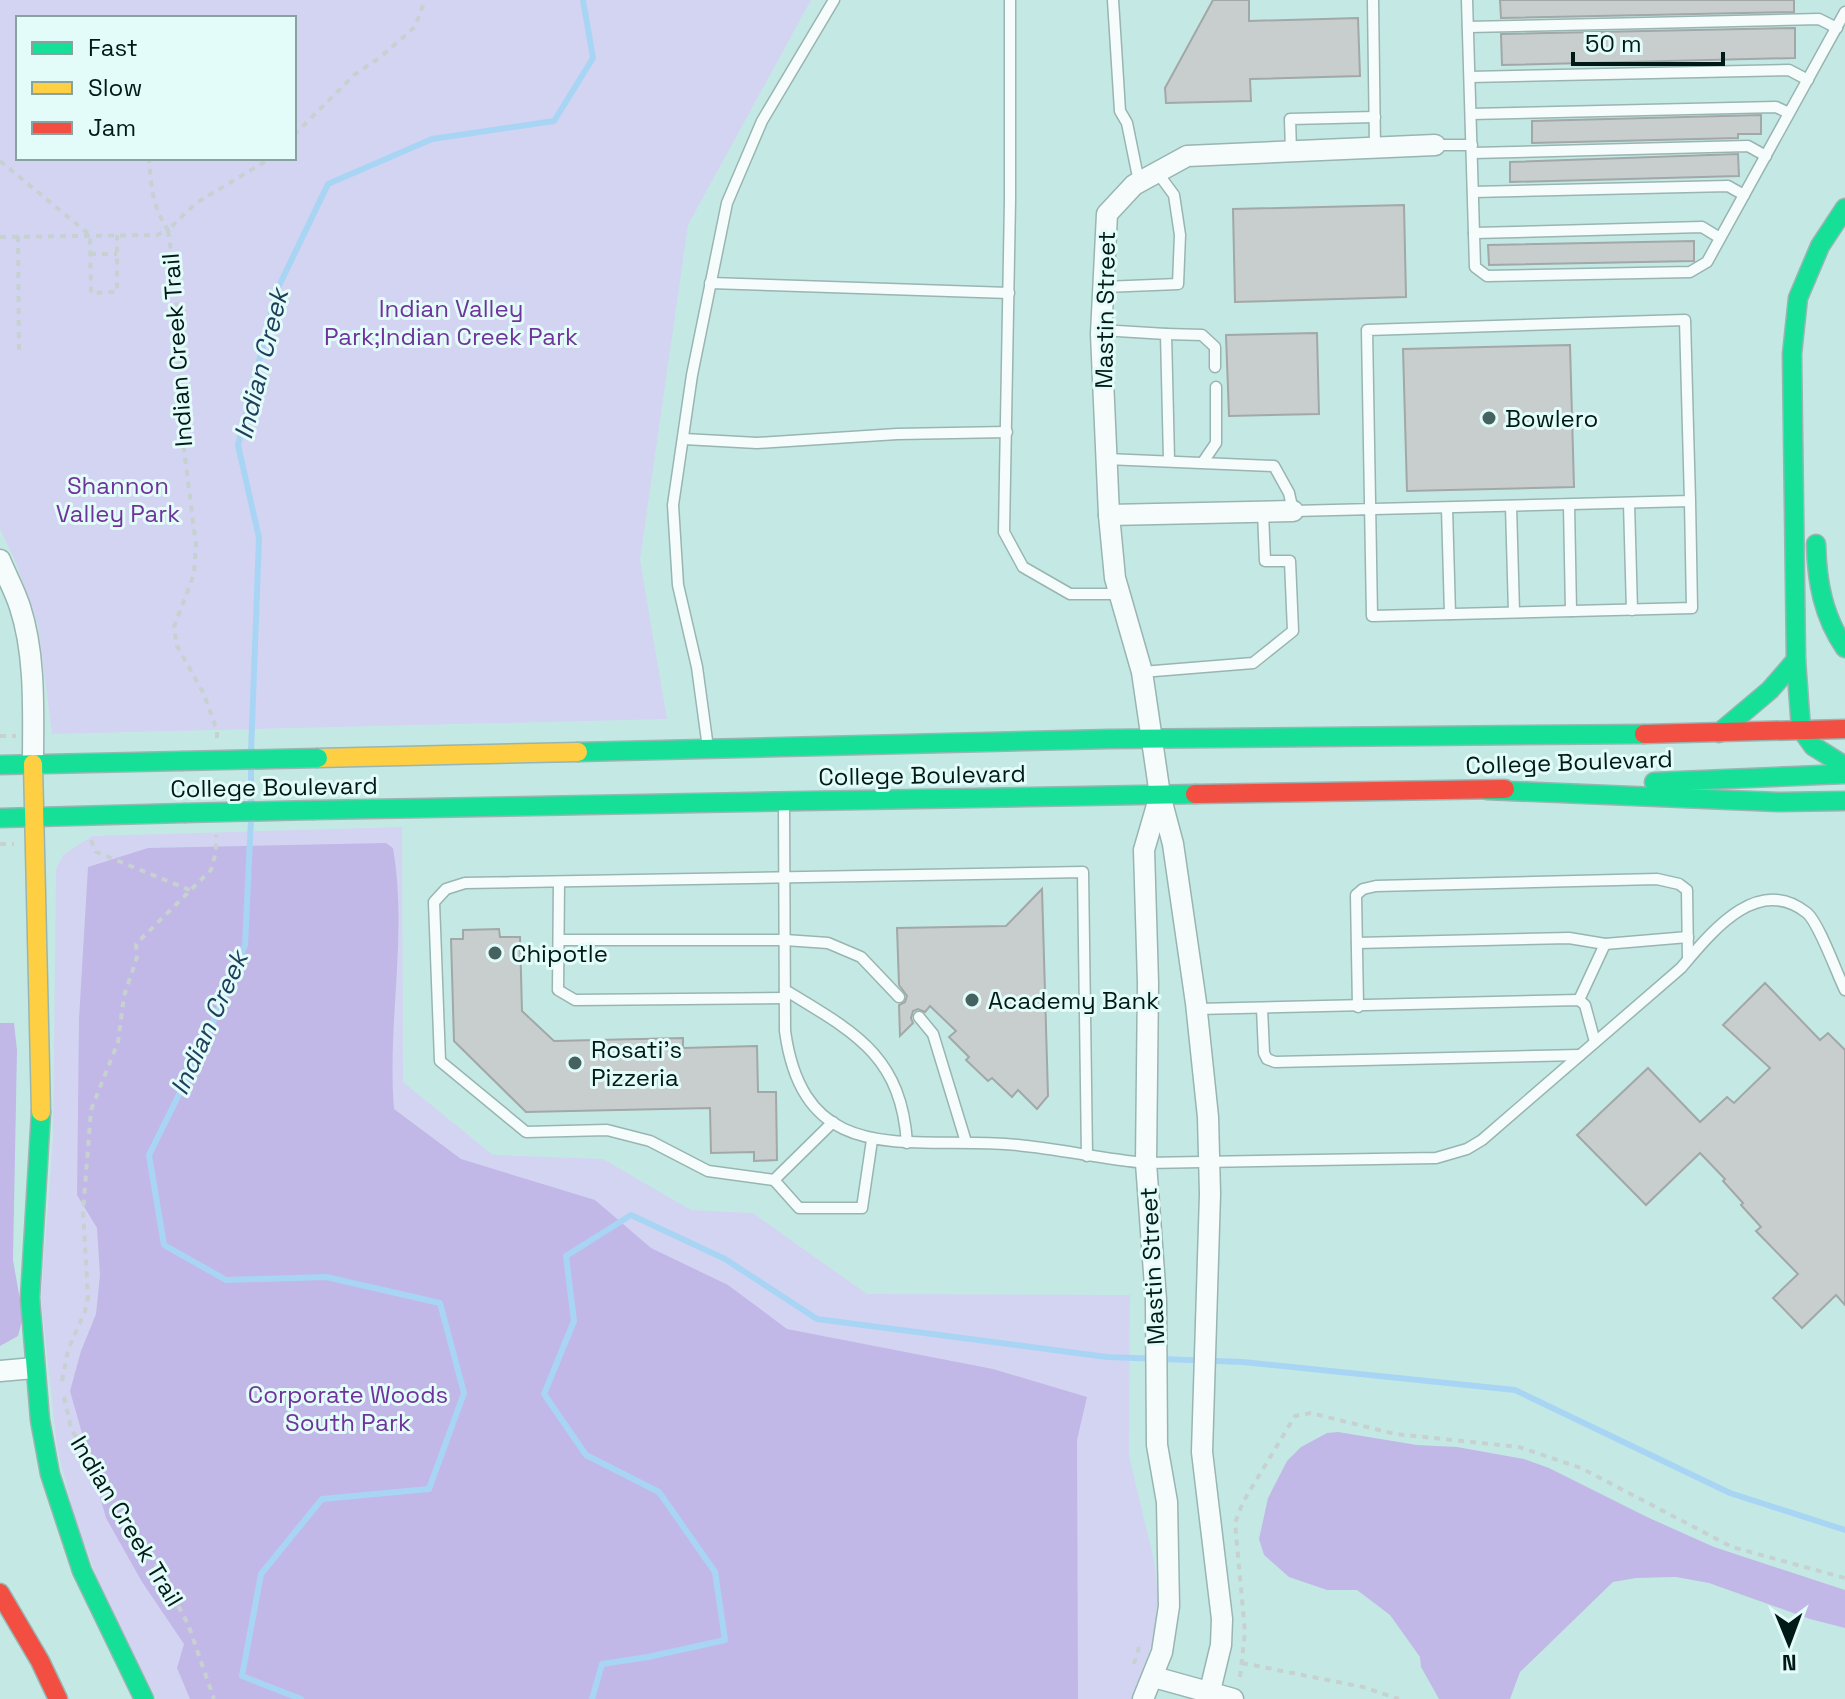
<svg xmlns="http://www.w3.org/2000/svg" width="1845" height="1699" viewBox="0 0 1845 1699" font-family="'Space Grotesk',sans-serif">
  <rect width="100%" height="100%" fill="#c4e9e5"/>
  <g fill="#d3d4f2" fill-rule="evenodd">
    <path d="M0,0H811L688,225L640,560L667,719L52,734L38,625L16,563L0,529ZM18,18H294V158H18Z"/>
    <path d="M402,827L403,1082L493,1155L603,1159L691,1210L753,1213L867,1294L1130,1295L1129,1456L1154,1560L1158,1595L1154,1637L1133,1699H156L103,1593L75,1519L57,1448L41,1298L53,1137L56,869L63,855L92,836Z"/>
  </g>
  <g fill="#c1b8e7">
    <path d="M386,843L393,848C408,934 387,1022 394,1109L461,1159L595,1200L651,1248L728,1285L787,1329L993,1369L1087,1397L1077,1440L1078,1699H190L177,1668L184,1644L142,1582L106,1518L70,1391L81,1351L96,1314L100,1275L97,1228L77,1195L79,1019L88,867L148,848Z"/>
    <path d="M0,1023H14L17,1050L13,1260L23,1317L18,1336L0,1346Z"/>
    <path d="M1338,1432L1417,1445L1457,1447L1524,1459L1549,1468L1647,1517L1714,1547L1845,1590V1628L1810,1619L1709,1583L1676,1577L1636,1578L1613,1582L1520,1672L1510,1699H1439L1421,1667L1420,1657L1390,1615L1357,1590H1327L1289,1577L1264,1555L1259,1539L1268,1498L1287,1461L1301,1447L1327,1433Z"/>
  </g>
  <g fill="none" stroke-linecap="round" stroke-linejoin="round">
    <g stroke="#a9d5f4" stroke-width="6">
      <path d="M251,752L259,538L238,445L277,290L328,184L432,139L554,121L593,58L583,0"/>
      <path d="M251,804V767"/>
      <path d="M251,819L245,945L204,1044L149,1155L164,1245L226,1280L326,1277L440,1303L464,1393L429,1489L322,1499L261,1574L242,1676L301,1699"/>
      <path d="M592,1699L602,1664L648,1657L725,1640L715,1572L659,1492L586,1455L544,1394L574,1321L566,1256L631,1215L725,1259L817,1319L1107,1357L1243,1362L1515,1390L1730,1493L1845,1530"/>
    </g>
  </g>
  <g fill="#c7cecd" stroke="#a1a8a7" stroke-width="2">
    <path d="M1213,0H1249V21L1358,18L1360,76L1250,79L1251,101L1166,103L1165,88Z"/>
    <path d="M1500,0H1794V12L1501,18Z"/>
    <path d="M1795,28V58L1502,65L1501,34Z"/>
    <path d="M1761,115V134H1738V138L1532,143V121Z"/>
    <path d="M1738,154L1739,176L1510,182V162Z"/>
    <path d="M1404,205L1406,297L1235,302L1233,209Z"/>
    <path d="M1694,241V261L1489,265L1488,245Z"/>
    <path d="M1317,333L1319,414L1229,416L1226,335Z"/>
    <path d="M1570,345L1574,487L1407,491L1403,349Z"/>
    <path d="M1042,889L1048,1096L1037,1109L1018,1090L1012,1097L992,1078L988,1081L966,1060L969,1057L949,1037L956,1031L930,1006L925,1012L918,1009L913,1011L911,1018L913,1023L900,1036L899,1005L905,1002L907,996L899,985L897,928L1006,926Z"/>
    <path d="M499,929L500,937H520L522,1011L554,1041L683,1038V1048L757,1046L758,1092H776L777,1160L754,1161V1152L711,1153L710,1108L526,1112L454,1041L451,939H463V930Z"/>
    <path d="M1765,983L1820,1040L1828,1033L1845,1050V1305L1836,1295L1802,1328L1773,1298L1798,1274L1756,1231L1761,1227L1741,1205L1743,1203L1723,1181L1725,1179L1700,1153L1646,1205L1577,1135L1648,1068L1700,1122L1727,1097L1734,1103L1770,1068L1723,1025Z"/>
  </g>
  <g fill="none" stroke-linecap="round" stroke-linejoin="round">
    <defs>
      <g id="lane">
        <path d="M1010,0V200L1004,532L1023,567L1070,594H1120"/>
        <path d="M1113,0L1120,111L1127,123L1139,182"/>
        <path d="M1373,0L1375,148"/>
        <path d="M1467,0L1475,267L1487,276L1690,272L1707,262L1845,12"/>
        <path d="M1468,27L1819,19L1837,28"/>
        <path d="M1470,77L1789,70L1808,80"/>
        <path d="M1471,114L1776,107L1789,113"/>
        <path d="M1435,145H1472"/>
        <path d="M1291,151L1290,119L1375,117"/>
        <path d="M1472,153L1748,146L1766,156"/>
        <path d="M1473,192L1728,186L1744,195"/>
        <path d="M1474,233L1702,227L1720,238"/>
        <path d="M710,283L1009,293"/>
        <path d="M1104,287L1178,284L1180,235L1174,195L1157,172"/>
        <path d="M1101,330L1166,334L1169,460"/>
        <path d="M1166,334L1202,335L1215,347V367"/>
        <path d="M684,439L757,443L897,434L1007,432"/>
        <path d="M1106,459L1274,466L1289,493L1293,511L1690,501L1692,608L1372,616L1367,330L1685,320L1690,501"/>
        <path d="M1203,462L1216,443V387"/>
        <path d="M1629,503L1632,610"/>
        <path d="M1569,505L1571,611"/>
        <path d="M1511,506L1514,612"/>
        <path d="M1447,508L1450,614"/>
        <path d="M1142,672L1253,663L1293,631L1290,561H1265L1263,512"/>
        <path d="M708,748L697,667L678,585L673,505L692,375L727,203L762,121L834,0"/>
        <path d="M784,804L785,1031C804,1168 905,1137 1005,1144C1053,1147 1099,1159 1146,1163L1436,1158L1467,1149L1482,1140L1681,968C1710,934 1757,873 1807,913C1819,923 1837,974 1845,990"/>
        <path d="M559,882L558,990L575,1000L785,998"/>
        <path d="M559,940H785L828,943L861,957L899,997"/>
        <path d="M1357,943L1569,938L1605,944L1688,937"/>
        <path d="M785,990C854,1032 901,1055 907,1143"/>
        <path d="M1579,1000L1605,944"/>
        <path d="M1358,1007L1356,895L1363,889L1376,886L1657,879L1679,884L1687,890L1688,959"/>
        <path d="M1262,1008L1264,1053L1267,1059L1275,1062L1580,1055"/>
        <path d="M1197,1009L1579,1000L1585,1005L1595,1042"/>
        <path d="M919,1017L933,1034L966,1142"/>
        <path d="M833,1122L774,1180L708,1171L650,1141L607,1130L526,1132L440,1061L434,902L446,889L465,883L1083,872L1087,1156"/>
        <path d="M774,1180L799,1208H862L872,1140"/>
      </g>
      <g id="street">
        <path d="M1109,515L1293,511"/>
        <path d="M0,560C6,575 15,591 20,607C36,656 33,713 33,764"/>
        <path d="M0,1371L34,1368"/>
        <path d="M1154,1677L1233,1699"/>
        <path d="M1143,1699L1162,1652L1169,1606L1167,1502L1157,1445L1156,1300L1146,1163L1148,983L1144,850L1160,795"/>
        <path d="M1208,1699L1221,1645L1222,1619L1202,1452L1210,1194L1208,1117L1196,1003L1173,844L1160,795L1142,672L1115,578L1109,515L1101,334L1107,214L1134,185L1187,156L1435,145"/>
      </g>
      <g id="fast">
        <path d="M1845,208L1820,246L1798,298L1792,354L1796,660L1801,729L1813,746L1845,766"/>
        <path d="M1816,544C1817,582 1823,616 1845,648"/>
        <path d="M1719,733L1770,690L1796,660"/>
        <path d="M578,752L1109,739L1644,734"/>
        <path d="M0,765L181,761"/>
        <path d="M1654,782L1845,774"/>
        <path d="M1486,790L1778,802L1845,801"/>
        <path d="M314,810L1195,794"/>
        <path d="M0,818L184,813"/>
        <path d="M41,1112L30,1298L40,1420L50,1474L82,1571L144,1699"/>
      </g>
      <g id="slow">
        <path d="M318,758L578,752"/>
        <path d="M33,764L41,1112"/>
      </g>
      <g id="jam">
        <path d="M1644,734L1845,729"/>
        <path d="M1195,794L1505,789"/>
        <path d="M0,1593L40,1661L58,1699"/>
      </g>
    </defs>
    <use href="#lane" stroke="#98b5b2" stroke-width="13"/>
    <use href="#street" stroke="#98b5b2" stroke-width="23"/>
    <use href="#fast" stroke="#98b5b2" stroke-width="21"/>
    <use href="#slow" stroke="#98b5b2" stroke-width="21"/>
    <use href="#jam" stroke="#98b5b2" stroke-width="21"/>
    <g stroke="#c6d1d0" stroke-width="4" stroke-dasharray="6 6" stroke-linecap="butt">
      <path d="M294,135L354,75L379,58L415,27L425,0"/>
      <path d="M0,161L90,235L91,293L117,292V235"/>
      <path d="M18,236L19,352"/>
      <path d="M0,237L157,235L168,230C152,206 151,186 149,158"/>
      <path d="M90,254H117"/>
      <path d="M0,736H16"/>
      <path d="M217,738V731L204,694L177,646L174,627L194,574L196,545L181,425L176,287L168,230L196,203L271,158"/>
      <path d="M91,840L96,852L190,890"/>
      <path d="M0,844H14"/>
      <path d="M62,1381L68,1350L85,1311L88,1297L83,1212L91,1110L118,1042L124,996L137,957L136,944L211,870L216,851V835"/>
      <path d="M64,1397L71,1428L105,1488L146,1547L188,1624L214,1699"/>
      <path d="M1242,1663L1363,1687L1399,1699"/>
      <path d="M1134,1664L1139,1647"/>
      <path d="M1240,1677L1245,1632L1235,1523L1243,1502L1295,1416L1311,1413L1395,1434L1519,1447L1581,1468L1732,1547L1845,1578"/>
    </g>
    <use href="#lane" stroke="#f6fcfb" stroke-width="10"/>
    <use href="#street" stroke="#f6fcfb" stroke-width="20"/>
    <use href="#fast" stroke="#16e098" stroke-width="18"/>
    <use href="#slow" stroke="#ffcf43" stroke-width="18"/>
    <use href="#jam" stroke="#f24e42" stroke-width="18"/>
    <defs>
      <g id="fast-bridge">
        <path d="M181,761L318,758"/>
        <path d="M184,813L314,810"/>
      </g>
    </defs>
    <use href="#fast-bridge" stroke="#98b5b2" stroke-width="21" stroke-linecap="butt"/>
    <use href="#fast-bridge" stroke="#16e098" stroke-width="18"/>
  </g>
  <g fill="#456260" stroke="#e3fcf9" stroke-width="3">
    <circle cx="1489" cy="418" r="8"/>
    <circle cx="495" cy="953" r="8"/>
    <circle cx="972" cy="1000" r="8"/>
    <circle cx="575" cy="1063" r="8"/>
  </g>
  <g text-anchor="middle" dominant-baseline="central" stroke-width="6" stroke-linejoin="round" paint-order="stroke">
    <g font-size="24" fill="#6f349b" stroke="#e3fcf9">
      <text x="451" y="308">Indian Valley<tspan x="451" dy="28">Park;Indian Creek Park</tspan></text>
      <text x="118" y="485">Shannon<tspan x="118" dy="28">Valley Park</tspan></text>
      <text x="348" y="1394">Corporate Woods<tspan x="348" dy="28">South Park</tspan></text>
    </g>
    <g font-size="24" fill="#001a18" stroke="#e3fcf9">
      <text transform="translate(1105 310) rotate(-89)">Mastin Street</text>
      <text transform="translate(177 350) rotate(-94)">Indian Creek Trail</text>
      <text transform="translate(1569 762) rotate(-2)">College Boulevard</text>
      <text transform="translate(922 775) rotate(-1)">College Boulevard</text>
      <text transform="translate(274 787) rotate(-1)">College Boulevard</text>
      <text transform="translate(1152 1266) rotate(-93)">Mastin Street</text>
      <text transform="translate(127 1521) rotate(59)">Indian Creek Trail</text>
    </g>
    <g font-size="24" fill="#001a18" stroke="#e3fcf9" text-anchor="start">
      <text x="1505" y="418">Bowlero</text>
      <text x="511" y="953">Chipotle</text>
      <text x="988" y="1000">Academy Bank</text>
      <text x="591" y="1049">Rosati's<tspan x="591" dy="28">Pizzeria</tspan></text>
    </g>
    <g font-size="26" font-style="italic" fill="#1c3d5b" stroke="#e3fcf9">
      <text transform="translate(261 364) rotate(-76)">Indian Creek</text>
      <text transform="translate(209 1023) rotate(-66)">Indian Creek</text>
    </g>
  </g>
  <rect x="16" y="16" width="280" height="144" fill="#e3fcf9" stroke="#88a29f" stroke-width="2"/>
  <rect x="32" y="42" width="40" height="12" fill="#16e098" stroke="#88a29f" stroke-width="2"/>
  <text x="88" y="56" font-size="24" fill="#001a18">Fast</text>
  <rect x="32" y="82" width="40" height="12" fill="#ffcf43" stroke="#88a29f" stroke-width="2"/>
  <text x="88" y="96" font-size="24" fill="#001a18">Slow</text>
  <rect x="32" y="122" width="40" height="12" fill="#f24e42" stroke="#88a29f" stroke-width="2"/>
  <text x="88" y="136" font-size="24" fill="#001a18">Jam</text>
  <g transform="translate(1789 1643) rotate(179)" stroke="#e3fcf9" stroke-width="6" paint-order="stroke">
  <path d="M0-6L14 30L0 20L-14 30Z" fill="#001a18"/>
  <text y="-12" font-size="22" font-weight="bold" text-anchor="middle" fill="#001a18">N</text>
  </g>
  <path d="M1573 52v12h150v-12" fill="none" stroke="#001a18" stroke-width="4"/>
  <text x="1585" y="52" font-size="24" fill="#001a18" stroke="#e3fcf9" stroke-width="6" paint-order="stroke">50 m</text>
</svg>
